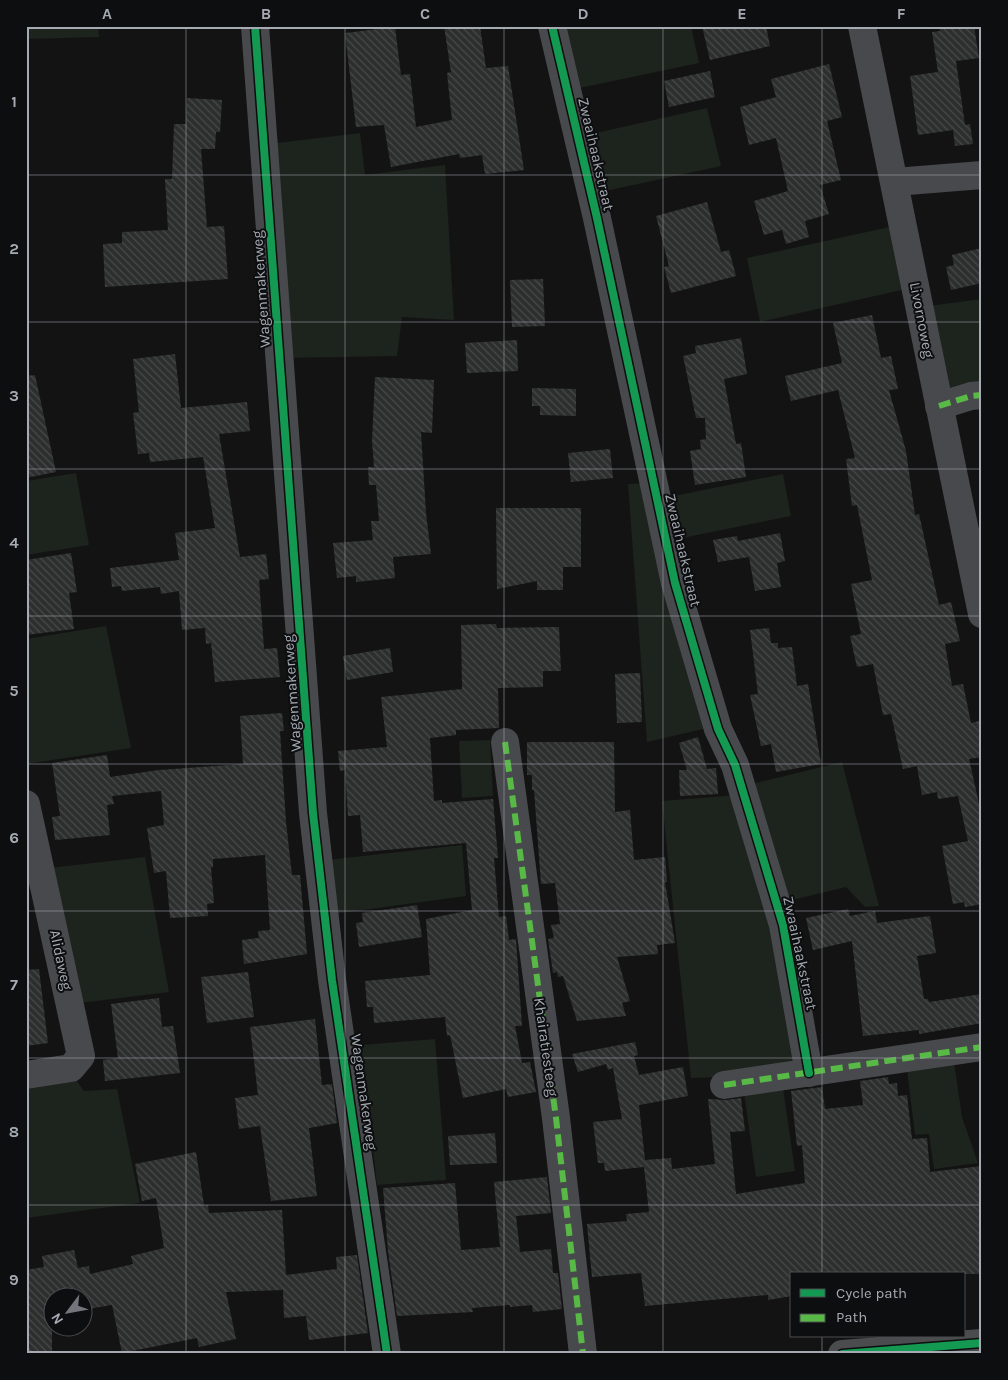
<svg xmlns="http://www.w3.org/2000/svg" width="1008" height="1380" viewBox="0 0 1008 1380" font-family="Karla,sans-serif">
  <defs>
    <pattern id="building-back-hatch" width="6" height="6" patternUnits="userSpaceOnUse" patternTransform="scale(1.25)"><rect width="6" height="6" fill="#2d2e2e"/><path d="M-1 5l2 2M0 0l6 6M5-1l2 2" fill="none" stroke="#484a4a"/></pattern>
  </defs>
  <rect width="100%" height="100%" fill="#131313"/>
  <g fill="#1d231d">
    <path d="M26,26H98L99,37L26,39Z"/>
    <path d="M559,26H691L699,63L575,89Z"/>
    <path d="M707,108L721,166L601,192L587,135Z"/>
    <path d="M360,133L365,175L445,165L454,320L402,317L397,356L284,358L269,144Z"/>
    <path d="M894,226L906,289L760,322L747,258Z"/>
    <path d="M982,299V386L947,393L928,306Z"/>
    <path d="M76,473L89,545L26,555V481Z"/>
    <path d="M783,474L791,516L672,540L664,498Z"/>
    <path d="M647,483L712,727L647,742L628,484Z"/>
    <path d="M106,626L131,748L26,764V639Z"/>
    <path d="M490,740L493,796L462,798L459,741Z"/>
    <path d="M842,762L879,906L865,907L846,887L784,902L748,785Z"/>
    <path d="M738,795L776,934L801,1061L747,1076L691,1078L662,801Z"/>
    <path d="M462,845L466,896L333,914L327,860Z"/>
    <path d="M145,857L169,992L80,1003L49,868Z"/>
    <path d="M435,1039L446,1180L377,1185L361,1045Z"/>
    <path d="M954,1062L962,1117L978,1163L934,1169L929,1134L915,1135L907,1070Z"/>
    <path d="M74,1077L84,1091L117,1089L140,1203L26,1218V1083Z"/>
    <path d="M783,1088L795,1171L756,1177L744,1093Z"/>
  </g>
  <g fill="url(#building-back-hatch)">
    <path d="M444,26H480L486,68L508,66L524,170L485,174L482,155L460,158L459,154L391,167L384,125L356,127L345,33L395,27L401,75L410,74L416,127L452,120L447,73L451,72Z"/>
    <path d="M702,26H766L770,46L710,60Z"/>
    <path d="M939,26H974L979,58L956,61L965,125L970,124L973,144L955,146L953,130L918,135L910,76L938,72L932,32L940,31Z"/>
    <path d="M829,64L842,117L827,121L841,180L820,185L829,214L805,221L809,237L786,244L782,230L764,235L754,201L788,191L776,138L749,145L740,107L776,97L771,79Z"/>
    <path d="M710,71L715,97L669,107L664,81Z"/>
    <path d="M187,98L222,100L220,132H216L215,149H201L207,227L224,226L228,279L105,287L103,244L122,243V232L168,230L165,179H172L174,124H186Z"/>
    <path d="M707,202L721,252L729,250L736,276L671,293L664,267L669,266L656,216Z"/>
    <path d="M982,248V283L951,290L946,267L954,265L952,255Z"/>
    <path d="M543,279L545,326L512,327L510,280Z"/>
    <path d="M872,315L881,358L891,356L898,389L889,390L906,451L915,515L919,514L939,605L951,602L960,641L945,644L952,686L963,684L971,723L982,720V757L969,759L982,817V904L965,907L964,902L953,904L942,846L968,841L958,796L938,799L937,792L922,795L917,766L903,769L891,714L883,715L873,664L857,667L850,636L861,634L851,584L872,580L857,505L852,506L846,459L855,458L838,390L791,401L785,376L842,363L833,323Z"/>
    <path d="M741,338L747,374L724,379L736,444L741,443L746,477L695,485L690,451L701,449L700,440L706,439L705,418H696L683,356L696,353L695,346Z"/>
    <path d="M517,340L518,371L467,373L465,343Z"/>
    <path d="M175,354L181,408L247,402L250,431L219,434L240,557L266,554L269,579L259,580L264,649L277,648L280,677L215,682L211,643L206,644L205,628L182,630L179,591L161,594L160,587L122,591L121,586L112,587L110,568L179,560L175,533L215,528L203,457L150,462L149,453L138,454L133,413L139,412L133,359Z"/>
    <path d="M35,375L56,472L26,478V376Z"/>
    <path d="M375,377L434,380L432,433L421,432L426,513L431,554L393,557L395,578L356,582V576L337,578L333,543L373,540L371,521H379L376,485H369L368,467H374L372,441Z"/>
    <path d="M532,388L576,389V416L540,415V406H532Z"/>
    <path d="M610,449L613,478L571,482L568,453Z"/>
    <path d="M496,508H581V567H563V590H537V581L497,589Z"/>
    <path d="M780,533L785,561L777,563L781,587L755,591L749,557L718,562L713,540L737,536L738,541Z"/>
    <path d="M71,553L77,592L69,593L74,629L26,635V560Z"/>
    <path d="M496,624L497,628L559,627L561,671H543V687L498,688L499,728L456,730V735L430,738L434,801L442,800V803L493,799L498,858H494L499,917L506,916L509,940L516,939L522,1026H515L522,1063L530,1062L536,1092L508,1097L506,1089L463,1098L450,1035L447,1036L445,1017L374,1023L373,1007H367L365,981L430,975L426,919L472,910L466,843L363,852L360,815L348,816L345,770L340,771L338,751L387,747L381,697L462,689L461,625Z"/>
    <path d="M769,628L771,643H778V648L792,647L797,686L808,684L821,764L776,772L771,744L761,746L750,695L758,694L750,630Z"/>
    <path d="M390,648L393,672L347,680L343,656Z"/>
    <path d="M640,673L642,722L617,723L615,674Z"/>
    <path d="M282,713L284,731H280L286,822L292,875H300L307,954L244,964L242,940L259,938L258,931L270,930L265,855L213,859V867L211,868L214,903L207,904L208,916L170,918L166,871L154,873L147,828L164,825L161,791L112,796L114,804L107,805L110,835L55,840L52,817L60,816L52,763L107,755L110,777L159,770L243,764L240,716Z"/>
    <path d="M698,737L707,769L716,768L718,794L680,796L679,770H687L679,743Z"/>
    <path d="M527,742H614L615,812L630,810L634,860L665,857L667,882H665L675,943L657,945L658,954L617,957L630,1001L622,1003L626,1016L577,1021L563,976L558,977L557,972L553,973L548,939L554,938L551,925L560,924L555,883L541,884L534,790H532V775H527Z"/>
    <path d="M417,905L422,937L359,947L356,923L363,922L362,913Z"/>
    <path d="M848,909L850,916L875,911L877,923L930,916L936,953L917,956L924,999H928L929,1002L982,994V1023L919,1034V1030L863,1036L852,941L813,950L806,918Z"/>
    <path d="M39,969L48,1043L26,1046V970Z"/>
    <path d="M248,972L254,1017L207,1023L201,977Z"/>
    <path d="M159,998L162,1027L173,1026L180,1073L105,1081L103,1060L118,1058L111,1004Z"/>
    <path d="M315,1019L322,1085L332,1084L337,1123L309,1128L317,1196L271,1201L260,1126L239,1129L235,1098L258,1095L250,1027Z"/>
    <path d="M635,1042L638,1055L634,1056L639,1075L683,1067L688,1096L639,1105L645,1160L671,1158L672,1169L715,1164L708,1099L726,1100L741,1098L745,1131L730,1132L736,1194L805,1183L802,1145L797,1146L791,1091L822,1087L825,1109L863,1105L860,1081L888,1077L889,1084L897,1083L898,1096L907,1095L912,1139L927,1138L930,1172L982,1166V1274H792V1296L768,1300V1295L645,1306L641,1273L592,1277L587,1224L627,1221L626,1214L649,1212L644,1167L605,1171L604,1163H598L593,1122L622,1119L613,1068L608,1070L606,1064L578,1072L572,1054Z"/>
    <path d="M495,1133L497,1163L450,1165L448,1136Z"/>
    <path d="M196,1152L204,1205H208L209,1213L282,1210L286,1275L337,1269L336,1257L357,1255L368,1333L309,1340L306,1316L284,1318L283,1290L226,1292L236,1339L199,1347L197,1338L122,1353L112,1305L82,1310V1298H52V1354H26V1270L44,1267L42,1256L74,1250L78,1268L89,1266L90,1274L133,1264L131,1256L164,1248L156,1198L142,1201L135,1164Z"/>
    <path d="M547,1177L551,1213L516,1216L520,1252L551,1249L553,1273H558L562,1309L533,1312L532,1305L510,1307V1305L472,1308L473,1312L397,1316L388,1251L383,1188L455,1183L461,1250L500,1247L494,1182Z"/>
  </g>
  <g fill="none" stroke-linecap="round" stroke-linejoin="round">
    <g stroke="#48494c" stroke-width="28">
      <path d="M255,26L313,813L332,980L387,1354"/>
      <path d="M552,26L597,218L675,583L718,729L735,765L783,925L809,1073"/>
      <path d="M862,26L982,614"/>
      <path d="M895,182L982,175"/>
      <path d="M939,406L971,396L982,395"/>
      <path d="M505,742L556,1118L583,1354"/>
      <path d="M26,804L81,1056L71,1068L26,1075"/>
      <path d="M724,1085L982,1047"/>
    </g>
    <path stroke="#4a4c4e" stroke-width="28" d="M842,1354L982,1343"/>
    <g stroke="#58b947" stroke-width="6" stroke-dasharray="12 6" stroke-linecap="butt">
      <path d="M939,406L971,396L982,395"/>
      <path d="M505,742L556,1118L583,1354"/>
      <path d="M724,1085L982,1047"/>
    </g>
    <defs>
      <g id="cycleway">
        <path d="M255,26L313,813L332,980L387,1354"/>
        <path d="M552,26L597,218L675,583L718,729L735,765L783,925L809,1073"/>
        <path d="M842,1354L982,1343"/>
      </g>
    </defs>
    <use href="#cycleway" stroke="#0d0e0f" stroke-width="11"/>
    <use href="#cycleway" stroke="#139951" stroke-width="8"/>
  </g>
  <path fill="none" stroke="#a5aab3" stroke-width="1" stroke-opacity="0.55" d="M186,26V1354M345,26V1354M504,26V1354M663,26V1354M822,26V1274M26,175H982M26,322H982M26,469H982M26,616H982M26,764H982M26,911H982M26,1058H982M26,1205H982M822,1336V1354"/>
  <g text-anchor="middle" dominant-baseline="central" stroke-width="4" stroke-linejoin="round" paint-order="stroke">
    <g font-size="15" fill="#a5aab3" stroke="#0d0e0f">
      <text transform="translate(596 154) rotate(77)">Zwaaihaakstraat</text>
      <text transform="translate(261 289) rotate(-94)">Wagenmakerweg</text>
      <text transform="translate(922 320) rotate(79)">Livornoweg</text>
      <text transform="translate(683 550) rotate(77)">Zwaaihaakstraat</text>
      <text transform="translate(292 693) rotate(-94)">Wagenmakerweg</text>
      <text transform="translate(800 953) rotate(78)">Zwaaihaakstraat</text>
      <text transform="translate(61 960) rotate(78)">Alidaweg</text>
      <text transform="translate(546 1047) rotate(82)">Khairatiesteeg</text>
      <text transform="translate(364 1092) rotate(82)">Wagenmakerweg</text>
    </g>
  </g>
  <rect width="1008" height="1380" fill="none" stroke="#0d0e0f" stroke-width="55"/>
  <rect x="790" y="1272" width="175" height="65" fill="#0d0e0f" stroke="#4a4c51"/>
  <rect x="800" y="1289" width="25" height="8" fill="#139951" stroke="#4a4c51"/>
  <text x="836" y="1298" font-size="15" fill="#a5aab3">Cycle path</text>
  <rect x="800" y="1314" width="25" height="8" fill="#58b947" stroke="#4a4c51"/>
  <text x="836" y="1322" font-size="15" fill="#a5aab3">Path</text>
  <g transform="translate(68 1312) rotate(238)"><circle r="24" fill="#0d0e0f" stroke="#4a4c51"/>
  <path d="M0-4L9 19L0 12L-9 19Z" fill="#72757b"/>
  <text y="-8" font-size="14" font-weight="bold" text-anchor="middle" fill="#a5aab3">N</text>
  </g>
  <rect x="28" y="28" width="952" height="1324" fill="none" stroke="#a5aab3" stroke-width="2"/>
  <g font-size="16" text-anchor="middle" font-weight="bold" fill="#a5aab3">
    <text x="107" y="19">A</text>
    <text x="266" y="19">B</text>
    <text x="425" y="19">C</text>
    <text x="583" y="19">D</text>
    <text x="742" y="19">E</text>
    <text x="901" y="19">F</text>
    <text x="14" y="107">1</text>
    <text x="14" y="254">2</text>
    <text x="14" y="401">3</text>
    <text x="14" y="548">4</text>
    <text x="14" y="696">5</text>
    <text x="14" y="843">6</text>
    <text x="14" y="990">7</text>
    <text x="14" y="1137">8</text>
    <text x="14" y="1285">9</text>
  </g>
</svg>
